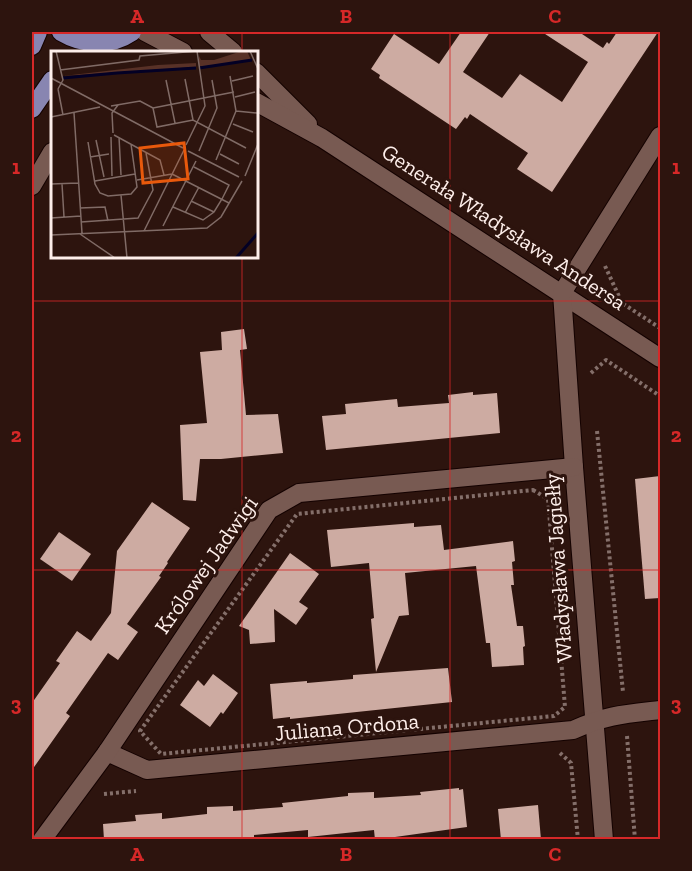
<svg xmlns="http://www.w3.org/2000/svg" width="692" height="871" viewBox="0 0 692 871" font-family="'Zilla Slab',serif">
  <rect width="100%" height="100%" fill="#2d140e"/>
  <g fill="#cdaba2">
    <path d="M461,32H490L463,72L502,98L520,74L562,102L588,62L542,32H579L603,48L607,42L609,44L617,32H658L552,192L517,169L528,153L470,114L467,119L465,117L456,129L379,78L380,75L371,69L394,34L439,64Z"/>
    <path d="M244,329L247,349L240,350L246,415L278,414L283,453L221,459H200L196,501L183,500L180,425L207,423L200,352L222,350L221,332Z"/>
    <path d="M473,392V395L497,393L500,433L326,450L322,416L346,414L345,404L397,399L398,407L449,403L448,395Z"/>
    <path d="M660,476V598L645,599L635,479Z"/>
    <path d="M152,502L190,528L167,562L168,563L159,576L161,577L127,624L138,632L118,660L108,653L66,713L70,716L32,770V703L60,663L56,661L77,631L91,641L111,613L117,551Z"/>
    <path d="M414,523V527L441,525L444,550L513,541L515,561L512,562L514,585H511L517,626H523L525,646L523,647L524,665L492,667L490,643H486L476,566L405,573L409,615L399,616L376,672L371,619L374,618L369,563L331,567L327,530Z"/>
    <path d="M59,532L91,554L72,581L40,559Z"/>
    <path d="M290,553L319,574L299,602L308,608L296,625L274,609L275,642L250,644L249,630L239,626Z"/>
    <path d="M448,668L452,702L290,719V717L273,719L270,684L307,681V683L353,679V675Z"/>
    <path d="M213,674L238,693L223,714L221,712L210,727L180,705L198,680L204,686Z"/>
    <path d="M459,788V790L463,789L467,827L395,837V840H375L374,830L308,837V830L254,835V840H104L103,824L136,821L135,815L162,813V819L207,814V807L233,806V811L283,807L282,803L348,796V793L374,792V798L421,795L420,792Z"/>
    <path d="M538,805L541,840H501L498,809Z"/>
  </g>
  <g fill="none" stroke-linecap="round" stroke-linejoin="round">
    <defs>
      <g id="minor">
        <path d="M145,32L183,52"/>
        <path d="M209,32L233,52"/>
        <path d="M256,72L308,124"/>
        <path d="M256,102L322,138L660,358"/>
        <path d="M32,186L52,152"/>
        <path d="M562,293L574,467L604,840"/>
        <path d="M562,293L660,136"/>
        <path d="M107,752L147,770L573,730C606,715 625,714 660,710"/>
        <path d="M42,840L107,752L269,510L299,493L574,467"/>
      </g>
      <g id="major">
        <path d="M61,32C83,45 110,47 132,32"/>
        <path d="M32,46L38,32"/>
        <path d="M32,109L52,80"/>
      </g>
    </defs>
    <use href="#minor" stroke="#140200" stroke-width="20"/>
    <use href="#major" stroke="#140200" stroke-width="20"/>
    <g stroke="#846f6a" stroke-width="4" stroke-dasharray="3 3" stroke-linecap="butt">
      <path d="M605,266L622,303L660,328"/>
      <path d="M591,373L606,360L660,396"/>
      <path d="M597,431L623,692"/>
      <path d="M533,490L548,499L565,707L554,716L161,754L140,731L297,514Z"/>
      <path d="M627,736L635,840"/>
      <path d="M560,753L571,763L578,840"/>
      <path d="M104,794L136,791"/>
    </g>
    <use href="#minor" stroke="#785a52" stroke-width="18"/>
    <use href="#major" stroke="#8885b1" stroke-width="18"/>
  </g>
  <path fill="none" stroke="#d62828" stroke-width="1.5" stroke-opacity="0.55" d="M242,32V52M450,32V840M242,256V840M32,301H660M32,570H660"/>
  <g text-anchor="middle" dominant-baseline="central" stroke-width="6" stroke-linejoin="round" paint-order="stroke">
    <g font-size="22" fill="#fdeeea" stroke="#2d140e">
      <text transform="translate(504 227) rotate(33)">Generała Władysława Andersa</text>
      <text transform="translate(206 565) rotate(-55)">Królowej Jadwigi</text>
      <text transform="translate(558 568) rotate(-94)">Władysława Jagiełły</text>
      <text transform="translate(347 727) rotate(-5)">Juliana Ordona</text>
    </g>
  </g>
  <g transform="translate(51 51)">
    <rect width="207" height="207" fill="#2d140e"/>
    <path d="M191,0H196L200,9L148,16V5L150,9H163ZM145,12V16L12,25L107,14Z" fill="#583127"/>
    <path fill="none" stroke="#030025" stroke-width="3" d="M148,17L201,9M66,22L145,17M12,27L66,22M185,207L207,182"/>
    <path fill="none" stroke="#806b66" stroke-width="1.5" d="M5,0L12,29L7,38M199,0L207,18M9,19L88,9L89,5L146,0M0,27L132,97M134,28L142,69M115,29L124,72M181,30L202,25M7,38L12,64M184,46L204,41M60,55L89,50L102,57M102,57L106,76L142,69L195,97M102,57L183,41M185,60L206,62M23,62L31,182M0,66L49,56M182,73L202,81M62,82L61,62L67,54M63,84L109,109L113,124M60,86L61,125M68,86L70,124M45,89L53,126M37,91L44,133L49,142L57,145L80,143L86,136L80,93M135,94L154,55L146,0M137,100L188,126M148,100L166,57L161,29M169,103L188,113M39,106L58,103M165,109L185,60L179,25M121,123L178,152M194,125L207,93M86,129L121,123M44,130L84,123M0,133L27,132M11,133L13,166M70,144L76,207M140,150L163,161M122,156L152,169L163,161L171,148L178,134L143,116M29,157L54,156L57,170M134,162L148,136M0,167L30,165M30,171L87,167L102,139L95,102M112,175L145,110M93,180L133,99M29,183L64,207M0,184L156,177L170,166L191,130"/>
    <path fill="#e8590c" fill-opacity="0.15" stroke="#e8590c" stroke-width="3" d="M133,92L137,128L92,132L89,97Z"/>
    <rect width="207" height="207" fill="none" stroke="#fdeeea" stroke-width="3"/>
  </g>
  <rect width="692" height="871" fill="none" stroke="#2d140e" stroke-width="66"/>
  <rect x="33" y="33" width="626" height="805" fill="none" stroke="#d62828" stroke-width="2"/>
  <g font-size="20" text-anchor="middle" font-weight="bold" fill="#d62828">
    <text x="137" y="23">A</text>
    <text x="346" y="23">B</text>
    <text x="555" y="23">C</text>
    <text x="16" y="174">1</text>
    <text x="676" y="174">1</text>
    <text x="16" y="442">2</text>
    <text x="676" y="442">2</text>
    <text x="16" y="711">3</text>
    <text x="676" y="711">3</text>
    <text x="137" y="861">A</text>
    <text x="346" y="861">B</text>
    <text x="555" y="861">C</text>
  </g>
</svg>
